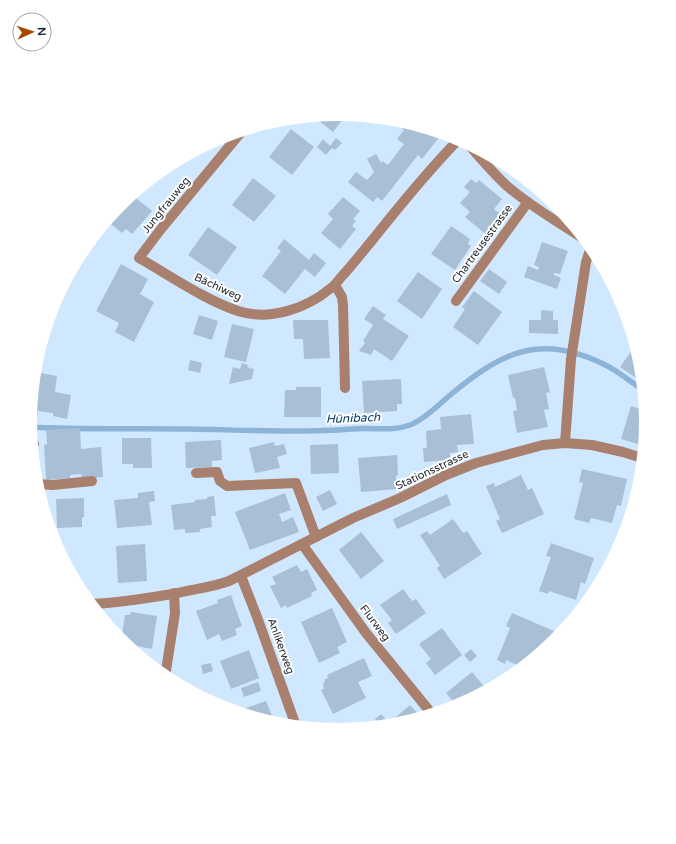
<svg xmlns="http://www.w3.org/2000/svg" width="676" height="844" viewBox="0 0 676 844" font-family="'Varela Round',sans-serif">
  <rect width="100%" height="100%" fill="#d0e8ff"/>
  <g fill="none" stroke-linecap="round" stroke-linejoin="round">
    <path stroke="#8db3d7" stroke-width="5.5" d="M31,427C83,430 136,428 189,429C244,430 298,433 352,429C371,427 391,432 410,425C422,421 439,405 449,396C474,375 505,351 539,349C565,347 595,358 616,371C625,377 634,384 643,390"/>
  </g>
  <g fill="#a8bfd6">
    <path d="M338,114L346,115L333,132L313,116Z"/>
    <path d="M407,122L436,132L441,135L422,159L418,155L382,201L377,197L373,202L348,182L356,172L367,180L374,172L367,159L376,154L381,163L382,161L388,165L404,144L397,139L404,130L402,129Z"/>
    <path d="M291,129L314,147L292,175L269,157Z"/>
    <path d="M336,138L342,143L335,150L332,148L326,155L317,147L323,139L330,146Z"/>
    <path d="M253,178L276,196L254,222L232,205Z"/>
    <path d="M471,179L476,183L479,180L502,199L494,209L504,217L488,236L465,217L470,212L460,203L470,192L464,187Z"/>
    <path d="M132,195L152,211L132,234L126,229L122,233L107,221L111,215L114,217Z"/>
    <path d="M343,197L360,211L353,219L356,221L352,226L356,229L340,249L321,233L333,219L328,214Z"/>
    <path d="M451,226L470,239L468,244L471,246L455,270L431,254Z"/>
    <path d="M208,227L237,247L217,275L188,255Z"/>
    <path d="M284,239L309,260L314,253L326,263L315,277L305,269L285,294L262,276L281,251L277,248Z"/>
    <path d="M542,242L568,251L560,274L554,273V275L561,278L557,289L524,277L528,266L538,270L539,267L534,265Z"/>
    <path d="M121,264L148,279L140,294L154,302L134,342L115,332L119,323L96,311Z"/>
    <path d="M489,269L507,282L499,294L480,281Z"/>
    <path d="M418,272L442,289L422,319L397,301Z"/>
    <path d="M474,291L502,312L478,345L453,327L465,309L462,307Z"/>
    <path d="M373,306L386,315L383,319L409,336L392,361L374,349L371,355L359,351L365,343L363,341L373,325L364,319Z"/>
    <path d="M541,310L553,311V320H558V334L529,333V320H541Z"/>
    <path d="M199,315L218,321L212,340L193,334Z"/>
    <path d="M293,320H328L330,358L304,359L303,339H294Z"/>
    <path d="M232,324L254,329L246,362L224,357Z"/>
    <path d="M632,336L633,340L635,346L628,342Z"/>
    <path d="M632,350L638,354L640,362L642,382L620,367Z"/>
    <path d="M190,360L202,363L200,373L188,370Z"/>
    <path d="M242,363L248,365L247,367L254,369L252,379L229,384L233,367L240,369Z"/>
    <path d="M544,367L550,392L546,393L549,409L544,410L548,427L517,433L513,411L517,410L515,398H513L508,375Z"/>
    <path d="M35,372L57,376L55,392L71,395L67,419L53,416V413L38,411L37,419L30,418Z"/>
    <path d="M401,379L402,404H397V411L364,413L362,381Z"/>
    <path d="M296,387H321V417H284L285,390H296Z"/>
    <path d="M631,406L645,411L646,422L644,446L621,439Z"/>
    <path d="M471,414L474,444L457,445L458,452L450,453V460L424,462L423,448H427L426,431L441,429L440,417Z"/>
    <path d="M80,428L81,449L101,447L103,477L82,479L81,474L70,475V478L46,480L44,445L47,444L46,430Z"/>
    <path d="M122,438H151L152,468H133V464H122Z"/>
    <path d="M221,440L222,460L212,461V467L186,468L185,442Z"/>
    <path d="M274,442L275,446L284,444L287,454L277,457L280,468L255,473L249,448Z"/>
    <path d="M338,444L339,473L311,474L310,445Z"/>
    <path d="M397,455L398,475L396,476L397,489L361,492L358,458Z"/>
    <path d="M582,469L627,479L621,506L617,505L612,523L591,518L589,523L574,519L583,483L579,482Z"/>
    <path d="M521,475L528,490L532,488L544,514L502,533L496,521L500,519L486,486L494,483L495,487Z"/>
    <path d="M330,490L337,504L323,511L316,497Z"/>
    <path d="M154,491L155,501L149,502L152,525L117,528L114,500L138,498V493Z"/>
    <path d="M285,493L291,510L279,514L282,522L293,517L299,532L250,550L235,512Z"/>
    <path d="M447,494L451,505L397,529L393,519Z"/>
    <path d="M214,496L216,516H211L212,527L200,529V532L185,533V529L174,530L171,505L195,502V500L207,499V497Z"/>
    <path d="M84,498V517H82V527L57,528L56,499Z"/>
    <path d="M453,519L463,533L467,531L482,554L444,579L437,568L440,566L420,535L427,531L430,535Z"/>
    <path d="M361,532L384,561L361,579L339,550Z"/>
    <path d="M551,543L594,558L585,584L581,582L576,600L549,591L548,594L539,591L551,557L546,556Z"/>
    <path d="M145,544L147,581L118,583L116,546Z"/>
    <path d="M297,565L301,572L307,569L317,590L311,593L312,596L287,608L286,605L281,608L270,586L276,584L272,577Z"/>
    <path d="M403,589L412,601L416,599L426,613L396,634L388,623L392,620L380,605Z"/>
    <path d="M231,595L242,626L235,629L237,635L222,641L219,634L207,640L196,611L218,603L217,600Z"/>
    <path d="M332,608L347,642L337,647L340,653L319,663L301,622Z"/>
    <path d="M131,612L157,616L152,649L126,644L127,636L122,635L125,615H130Z"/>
    <path d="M512,613L554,631L547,647L522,667L506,660L505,664L497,660L510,628L506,626Z"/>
    <path d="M442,628L462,655L435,675L426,663L431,659L419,644Z"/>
    <path d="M471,649L477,656L470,662L464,655Z"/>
    <path d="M249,650L259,678L231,689L220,661Z"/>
    <path d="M364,658L372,676L358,682L366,698L333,714L321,690L324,689L323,686L325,679L328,678L327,675Z"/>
    <path d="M211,663L213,671L203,674L201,665Z"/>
    <path d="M472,672L487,690L457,706L446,693Z"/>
    <path d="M258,682L261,691L244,697L241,688Z"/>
    <path d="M266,701L275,723L238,712V711Z"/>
    <path d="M410,705L421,717L398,724L380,726L375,719L381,714L389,723Z"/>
  </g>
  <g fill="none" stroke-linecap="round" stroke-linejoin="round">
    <g stroke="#a8806d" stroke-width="10">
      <path d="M242,131L161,229L139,258C169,275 205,300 238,311C269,321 306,309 331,288C336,285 339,279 343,275C354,263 364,250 374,238C401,204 429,170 459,139"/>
      <path d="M469,145C481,159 493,173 507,186C530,206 558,222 584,239"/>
      <path d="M335,285L342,297L343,305L345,388"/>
      <path d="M456,301L528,202"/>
      <path d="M565,443L571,359L586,262L591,247"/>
      <path d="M32,444H34"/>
      <path d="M196,473L217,472L220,481L227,486L296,483L316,537"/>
      <path d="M37,484L53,485L92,481"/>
      <path d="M302,544L366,633L432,714"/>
      <path d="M241,576L257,617L296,726"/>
      <path d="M91,604C120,603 149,598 178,593C195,589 213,587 229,581L353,518L400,498L446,475L476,463L543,445L565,443L592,445L623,452L642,458"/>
      <path d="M165,677L175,613L174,593"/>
    </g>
  </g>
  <g text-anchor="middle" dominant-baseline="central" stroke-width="4" stroke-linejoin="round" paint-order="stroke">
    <g font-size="11" fill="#212a33" stroke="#fff">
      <text transform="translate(166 205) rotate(-51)">Jungfrauweg</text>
      <text transform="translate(482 244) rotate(-54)">Chartreusestrasse</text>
      <text transform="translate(218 287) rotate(25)">Bächiweg</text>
      <text transform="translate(432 470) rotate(-25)">Stationsstrasse</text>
      <text transform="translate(375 623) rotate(53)">Flurweg</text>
      <text transform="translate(281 646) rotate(70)">Anlikerweg</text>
    </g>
    <g font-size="12" font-style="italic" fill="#003d6a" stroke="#fff">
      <text transform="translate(353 418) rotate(-2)">Hünibach</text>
    </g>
  </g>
  <path d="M0 0H676V844H0ZM37 422a301 301 0 1 1 602 0a301 301 0 1 1-602 0Z" fill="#fff" fill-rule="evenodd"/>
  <g transform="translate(32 32) rotate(87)"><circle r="19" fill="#ffffff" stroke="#a6aaad"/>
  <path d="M0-3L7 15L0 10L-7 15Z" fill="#a74600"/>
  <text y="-6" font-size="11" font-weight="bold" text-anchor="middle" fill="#212a33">N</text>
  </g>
</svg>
